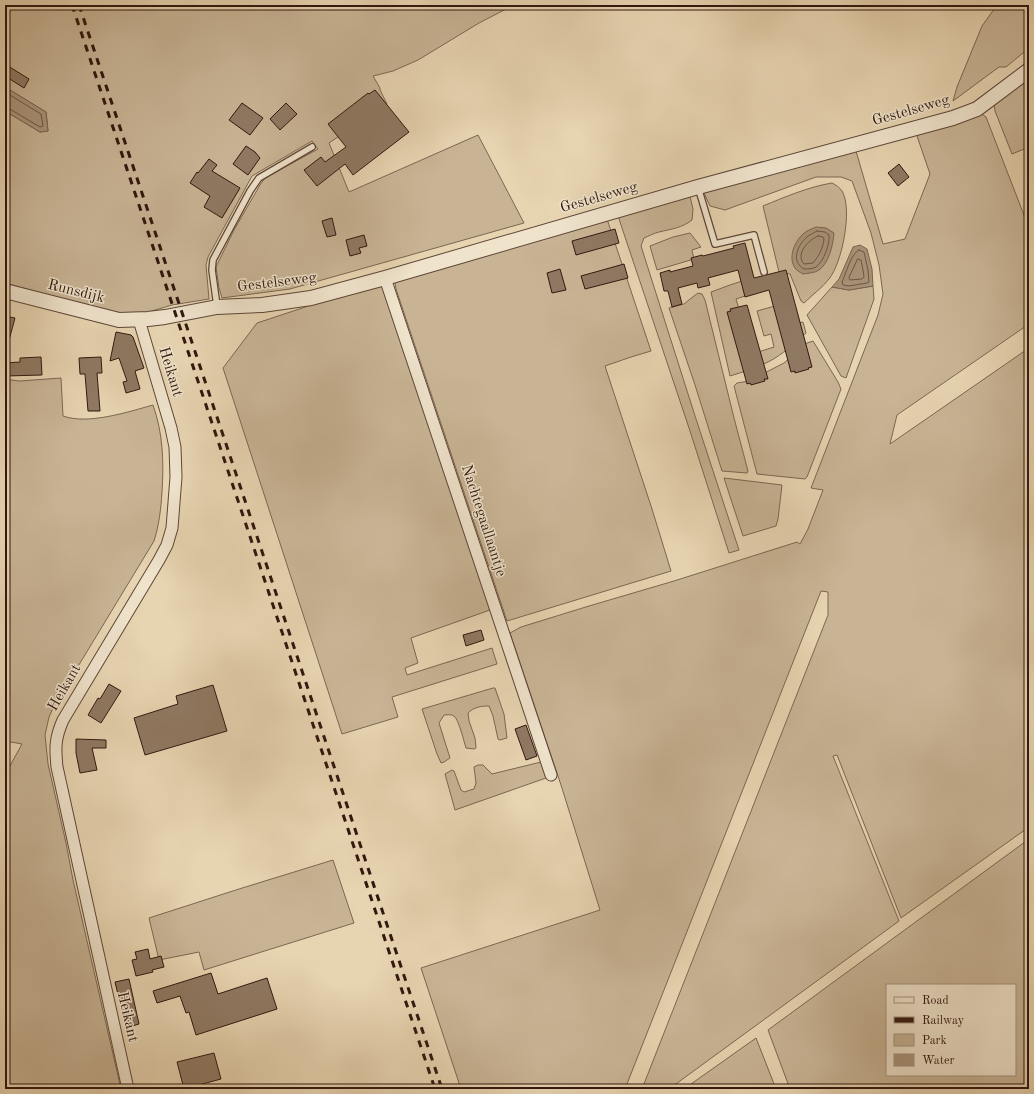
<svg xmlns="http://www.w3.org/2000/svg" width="1034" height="1094" viewBox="0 0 1034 1094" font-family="'Old Standard TT',serif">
  <rect width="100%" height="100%" fill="#e7d4b1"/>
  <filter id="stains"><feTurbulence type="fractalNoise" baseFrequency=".005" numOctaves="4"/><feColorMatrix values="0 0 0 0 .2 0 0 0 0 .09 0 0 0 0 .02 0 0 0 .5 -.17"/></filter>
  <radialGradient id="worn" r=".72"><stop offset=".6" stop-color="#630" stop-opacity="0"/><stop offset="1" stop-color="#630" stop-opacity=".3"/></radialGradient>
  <g fill="#c8b495" stroke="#7c6652" fill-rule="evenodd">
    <path d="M5,5H514L479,23L418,60L393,71L373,76L380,88V90L387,104L329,143L349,192L478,135L524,223L290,289L222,298L219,288L216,267L234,230L260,185L265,178L318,149L312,141L252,176L208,257L206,265L209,299L172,305L142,314L126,316L5,283V111L40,132L48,131L46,112L5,87Z"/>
    <path d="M997,5H1029V48L1006,67H999L953,101L957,87L982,26Z"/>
    <path d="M1029,79V147L1012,154L995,111L994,104Z"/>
    <path d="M982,114L986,117L1029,228V324L897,415L890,444L1029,348V827L901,918L837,755L833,756L899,921L669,1089H642L828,615V592L821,591L625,1089H461L421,968L600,910L561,785L510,633L521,627L589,606L674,581L797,542L800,544L808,529L823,490L811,488L878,315L883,294L879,265L871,233L852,181L841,177H816L725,210L710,206L704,193L856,151L883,244L905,239L930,174L916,133Z"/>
    <path d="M832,183C836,185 839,187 842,191C853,209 842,263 829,279C822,288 812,295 804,303L801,301L790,274L779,272L763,206C785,197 808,187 832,183Z"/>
    <path d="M690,196L693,209L692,220C682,228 671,229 659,232C654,233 649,236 644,238L641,246L696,419L739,550L729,553L690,431L618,216Z"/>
    <path d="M607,219L651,351L631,357L605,366L652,509L671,571L507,621L396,289L394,276Z"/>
    <path d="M690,233L701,247L692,250L694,259L657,270L650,246L673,237Z"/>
    <path d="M742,281L745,296L736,299L752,354L774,347L771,334L764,336L757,311L782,304V326L803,322L806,333C795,343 782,355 768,362C756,368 743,372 730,376L711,292L730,285Z"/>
    <path d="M381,282L438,451L490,610L411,638L418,663L405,668L407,675L492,648L497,664L392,697L398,717L342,734L223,368L257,323Z"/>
    <path d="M873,286L874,299L846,378L841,376L807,315L832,287L849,290Z"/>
    <path d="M698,293L702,294L705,300L734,418L748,471L747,473L722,471L695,385L669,308L684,304L690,299Z"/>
    <path d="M813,341L838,382L841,389L807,477L805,479L757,474L734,386L737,383L749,381L784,363L807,343Z"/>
    <path d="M61,378L63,416C88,425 128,412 153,405C163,433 164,462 162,492C161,509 159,525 154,541L54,706L49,717L45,735L48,764L66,843L73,880L121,1089H5V775L22,744L5,741V379L19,381Z"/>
    <path d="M724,478L782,485L778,519L776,526L743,536Z"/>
    <path d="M493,688H495L504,714L507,738L500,740L498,739L493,716L489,706C481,706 474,707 468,713L469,721L475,738L476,748L474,749L466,748C464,742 459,720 454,716C451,714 448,715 444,715L439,723L450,758L444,762L441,763L437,754L422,709Z"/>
    <path d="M541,762L546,778L455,810L445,774L452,770L454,771L461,790L464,792L474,789L476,783L474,767L478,765H483L492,774Z"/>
    <path d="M1029,839V1089H790L768,1030ZM887,985H1015V1075H887Z"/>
    <path d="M333,860L354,923L204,970L199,952L159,960L149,918L239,889Z"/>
    <path d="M756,1038L776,1089H684Z"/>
  </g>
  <g fill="#a9947a" stroke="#79624f">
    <path d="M5,87L46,112L48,131L40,132L5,111Z"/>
    <path d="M816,227L826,228L834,233C833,245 829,263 819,270C815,273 808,273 803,274C800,272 797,271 795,268C787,256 796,238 807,231C810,230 813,228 816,227Z"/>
    <path d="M860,245L867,249L872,269L873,286L849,290L832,287L839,279L853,247Z"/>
  </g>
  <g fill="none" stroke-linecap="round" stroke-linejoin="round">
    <g stroke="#6c5644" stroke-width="1">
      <path d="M5,92L41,114L43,126L40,127L8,108H5"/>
      <path d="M817,231L825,232L829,235C830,244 824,261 816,267C813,269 807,269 804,269C790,261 798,244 808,236C811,234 814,233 817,231Z"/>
      <path d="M818,236L823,237L824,239C823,248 819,256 813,263L804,264C795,254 808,240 818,236Z"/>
      <path d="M859,250L864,252L868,270L869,282L867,283L849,286L843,285L842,282C846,274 851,253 859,250Z"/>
      <path d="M858,259L861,260L863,270L864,277L862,279L850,280L849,278Z"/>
    </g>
  </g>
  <g fill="#8f7963" stroke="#30170e">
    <path d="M8,66L29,79L24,88L5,76V71Z"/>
    <path d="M375,90L409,132L353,175L345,164L317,186L304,170L321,157L325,162L346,147L328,124L368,93L369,94Z"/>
    <path d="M242,103L263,118L250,135L229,120Z"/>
    <path d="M286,103L297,114L280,130L270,119Z"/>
    <path d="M246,146L255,152L260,158L248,175L233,164Z"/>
    <path d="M209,159L217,165L212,171L240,188L222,218L204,207L210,196L190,183L197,172L198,173Z"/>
    <path d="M899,164L909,177L898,186L888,173Z"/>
    <path d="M332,218L336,235L327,237L322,221Z"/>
    <path d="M615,229L619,243L576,255L572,241Z"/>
    <path d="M364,235L367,246L359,248L361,253L350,256L346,240Z"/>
    <path d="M745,243L754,278L786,270L812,367L808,368L809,369L795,373V371L791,372L769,290L745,297L738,270L708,278L710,285L698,288L697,283L678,288L682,304L672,307L668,291H664L660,273L670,270V272L693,266L691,258L702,255L703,256L734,248L733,246Z"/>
    <path d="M624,264L628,278L585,289L581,276Z"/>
    <path d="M560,269L566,290L552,293L547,273Z"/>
    <path d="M747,305L768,379H764L765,381L751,385L750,383L747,384L727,312L731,311L730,309Z"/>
    <path d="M5,316L15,318L8,344H5Z"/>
    <path d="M116,332L131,335L133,337L144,368L135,371L140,389L126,393L123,382L127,381L119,358L110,361Z"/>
    <path d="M41,357L42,375L5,376V363L20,362V358Z"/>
    <path d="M101,357L102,373H97L100,411H88L85,374H80L79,358Z"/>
    <path d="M481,630L484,640L466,646L463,635Z"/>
    <path d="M109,684L121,691L101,723L88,715L98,698L100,699Z"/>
    <path d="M213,685L227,731L145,755L134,718L178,704L176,696Z"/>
    <path d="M526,725L537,756L526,760L515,729Z"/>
    <path d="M76,739L106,740V748H92L97,770L80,773L76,753Z"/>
    <path d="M148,949L150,959L161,956L164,967L152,970L153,972L136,976L132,960L137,959L135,952Z"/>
    <path d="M211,973L218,994L267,978L277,1009L196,1035L189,1012L186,1013L180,996L157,1003L153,991Z"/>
    <path d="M129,979L139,1024L126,1028L115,982Z"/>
    <path d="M214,1053L221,1079L184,1089L177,1062Z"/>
  </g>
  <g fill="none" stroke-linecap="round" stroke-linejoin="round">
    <defs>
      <g id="service">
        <path d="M698,187L715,244L754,235L764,272"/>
        <path d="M217,306L212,270L213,260L250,191L259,178L312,147"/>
      </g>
      <g id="minor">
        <path d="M385,278L551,775"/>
        <path d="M128,1089L57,767C55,748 55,738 63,720L159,560L167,545L172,528L176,477L175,447L171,428L139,320"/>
      </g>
      <path id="tertiary" d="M5,291L119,320L148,319L165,317L217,307L262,305L311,298L385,278L698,187L953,118L977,109L1029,70"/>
    </defs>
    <use href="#service" stroke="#5e4637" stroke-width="8"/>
    <use href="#minor" stroke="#5e4637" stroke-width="13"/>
    <use href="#tertiary" stroke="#5e4637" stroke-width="16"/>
    <use href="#service" stroke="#efe3cc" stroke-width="5.5"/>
    <use href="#minor" stroke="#efe3cc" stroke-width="11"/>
    <use href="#tertiary" stroke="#efe3cc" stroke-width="14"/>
    <g stroke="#30170e" stroke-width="3" stroke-dasharray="7 7" stroke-linecap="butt">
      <path d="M72,5L435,1089"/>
      <path d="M79,5L442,1089"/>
    </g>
  </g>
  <g text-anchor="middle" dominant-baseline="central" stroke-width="3" stroke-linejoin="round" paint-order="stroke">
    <g font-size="15" fill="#30170e" stroke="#efe3cc">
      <text transform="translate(911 111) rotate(-16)">Gestelseweg</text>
      <text transform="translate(599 198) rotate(-16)">Gestelseweg</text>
      <text transform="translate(277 283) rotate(-7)">Gestelseweg</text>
      <text transform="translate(76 292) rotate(14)">Runsdijk</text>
      <text transform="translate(170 372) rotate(73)">Heikant</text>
      <text transform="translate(483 521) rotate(72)">Nachtegaallaantje</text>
      <text transform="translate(65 688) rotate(-60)">Heikant</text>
      <text transform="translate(127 1017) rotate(77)">Heikant</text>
    </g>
  </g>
  <rect width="1034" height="1094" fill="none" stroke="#e7d4b1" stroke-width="20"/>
  <rect x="6" y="6" width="1022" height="1082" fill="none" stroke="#30170e" stroke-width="2"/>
  <rect x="10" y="10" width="1014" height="1074" fill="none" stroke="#30170e"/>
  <rect x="886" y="984" width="130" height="92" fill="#efe3cc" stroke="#a39180"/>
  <rect x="894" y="997" width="20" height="6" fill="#efe3cc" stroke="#a39180"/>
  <text x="922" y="1004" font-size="12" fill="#30170e">Road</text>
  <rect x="894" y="1017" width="20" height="6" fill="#30170e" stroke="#a39180"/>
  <text x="922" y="1024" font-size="12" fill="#30170e">Railway</text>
  <rect x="894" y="1034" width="20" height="12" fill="#c8b495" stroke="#a39180"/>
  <text x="922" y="1044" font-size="12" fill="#30170e">Park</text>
  <rect x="894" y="1054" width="20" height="12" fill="#a9947a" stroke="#a39180"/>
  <text x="922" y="1064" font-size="12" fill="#30170e">Water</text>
  <rect width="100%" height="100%" filter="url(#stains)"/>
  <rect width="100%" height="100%" fill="url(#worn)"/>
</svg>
